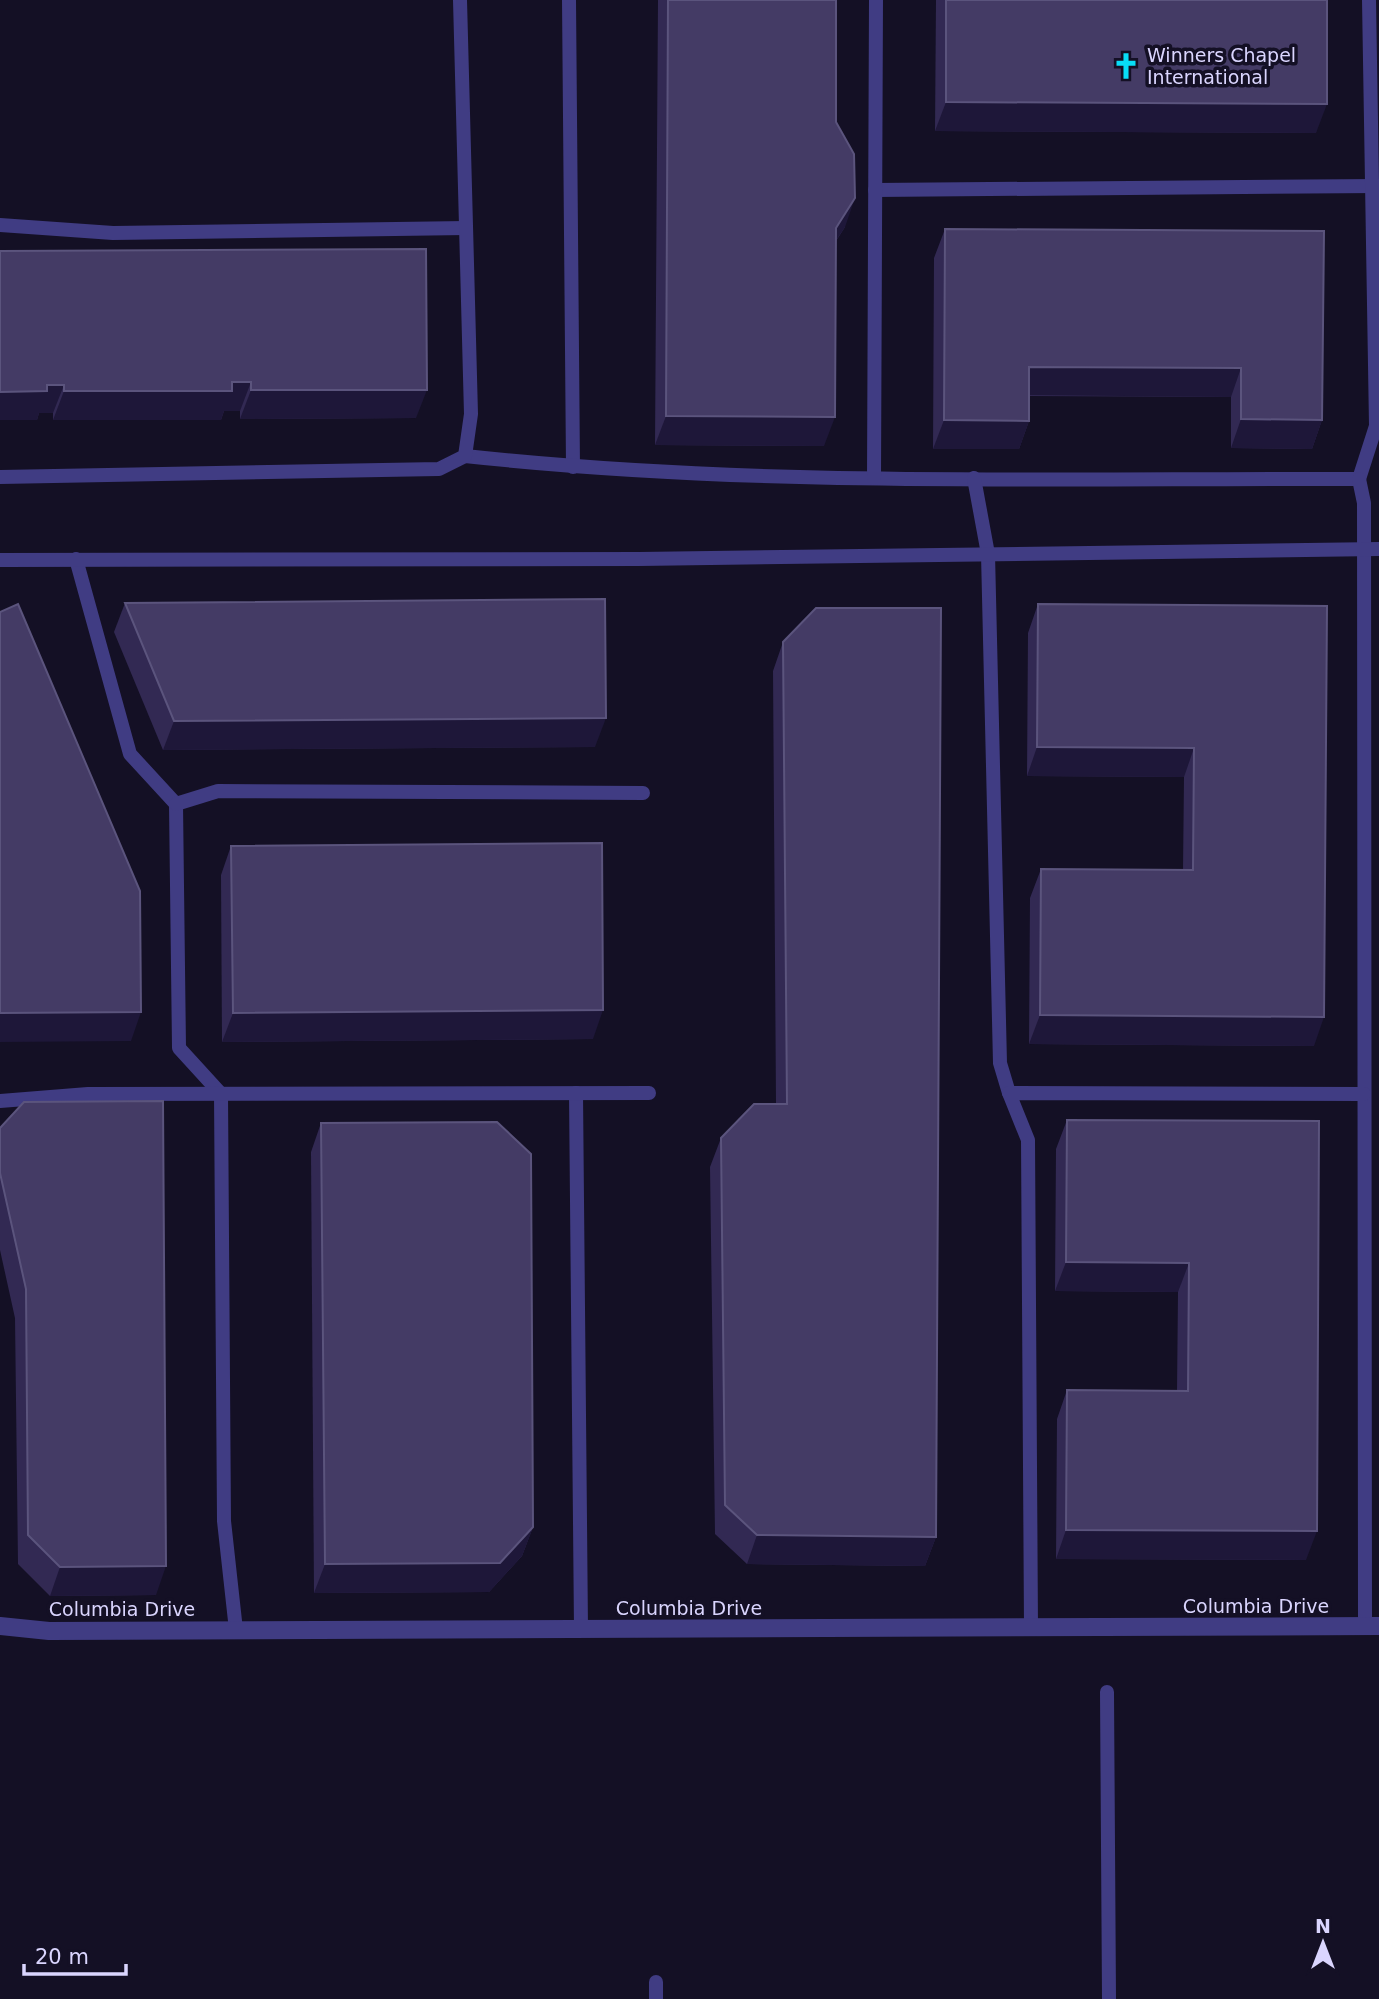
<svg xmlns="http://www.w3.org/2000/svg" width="1379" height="1999" viewBox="0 0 1379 1999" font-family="'DejaVu Sans',sans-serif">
  <rect width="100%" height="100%" fill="#141025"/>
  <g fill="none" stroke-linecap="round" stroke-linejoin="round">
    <g stroke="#403c83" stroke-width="14">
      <path d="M569,0L573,467"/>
      <path d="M875,190L1379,186"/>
      <path d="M0,225L113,233L466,228"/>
      <path d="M465,456C761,488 1061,478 1359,479L1376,426L1369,0"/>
      <path d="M0,477L439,469L465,456L471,414L460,0"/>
      <path d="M874,478L876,0"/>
      <path d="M974,478L988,554L1000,1063L1009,1093"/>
      <path d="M1359,479L1364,503L1365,1627"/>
      <path d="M76,559L130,754L176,804L179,1048L221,1094L224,1521L236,1630"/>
      <path d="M0,560L639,559L1379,549"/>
      <path d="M176,804L218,791L643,793"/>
      <path d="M576,1093L581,1629"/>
      <path d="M0,1101L88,1094L649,1093"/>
      <path d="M1031,1628L1028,1140L1009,1093L1364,1094"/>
      <path d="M1107,1692L1109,1999"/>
      <path d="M656,1982V1999"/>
    </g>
    <path stroke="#403c83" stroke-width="18" d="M0,1626L49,1631L1379,1626"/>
  </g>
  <g fill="#322953">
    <path d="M658,0H836V122L845,227L836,241L824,446L655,445Z"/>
    <path d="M936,0H1327L1316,133L935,131Z"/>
    <path d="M945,229L1324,231L1322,420L1312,449L1231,448V397L1029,396V421L1019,449H933L934,258Z"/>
    <path d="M0,251L416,418L240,419V411H224L221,420H53V413H39L37,420H0Z"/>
    <path d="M125,603L595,747L163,750L114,632Z"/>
    <path d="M1038,604L1327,606L1314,1046L1029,1044L1030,898L1041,869L1183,870L1184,777L1027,776L1028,633Z"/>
    <path d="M783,642L936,1537L925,1566L747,1564L715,1534L710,1167L721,1138L776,1104L773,671Z"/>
    <path d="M231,846L593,1039L222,1042L221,875Z"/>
    <path d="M1067,1120L1319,1121L1306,1560L1056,1559L1057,1419L1067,1390L1177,1391L1178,1292L1055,1291L1056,1149Z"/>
    <path d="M321,1123L533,1527L522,1556L489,1592L314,1593L311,1152Z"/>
    <path d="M0,1128L156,1595L50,1596L18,1564L15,1318L0,1250Z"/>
  </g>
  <g fill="#1e1739">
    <path d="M946,102L1327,104L1316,133L935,131Z"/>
    <path d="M855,198L845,227L825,257L836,228Z"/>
    <path d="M1029,367L1241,368L1231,397L1019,395Z"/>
    <path d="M232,382H251L240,411H224L221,420H53L64,391Z"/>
    <path d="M47,385H64L53,413H39L37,420H0V392Z"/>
    <path d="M251,390H427L416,418L240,419Z"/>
    <path d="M666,416L835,417L824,446L655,445Z"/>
    <path d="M1241,419L1322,420L1312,449L1231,448Z"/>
    <path d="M944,420L1029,421L1019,449H933Z"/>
    <path d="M606,718L595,747L163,750L174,721Z"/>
    <path d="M1037,747L1194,748L1184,777L1027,776Z"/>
    <path d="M603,1010L593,1039L222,1042L233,1013Z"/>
    <path d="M141,1012L131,1041L0,1042V1013Z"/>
    <path d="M1040,1015L1324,1017L1314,1046L1029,1044Z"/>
    <path d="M1066,1262L1189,1263L1178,1292L1055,1291Z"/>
    <path d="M533,1527L522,1556L489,1592L314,1593L325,1564Z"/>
    <path d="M1066,1530L1317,1531L1306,1560L1056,1559Z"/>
    <path d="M757,1535L936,1537L925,1566L747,1564Z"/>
    <path d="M166,1566L156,1595L50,1596L60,1567Z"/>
  </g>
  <g fill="#443b65" stroke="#5b547d" stroke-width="2">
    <path d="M668,0H836V122L854,154L855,198L836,228L835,417L666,416Z"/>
    <path d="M946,0H1327V104L946,102Z"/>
    <path d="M945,229L1324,231L1322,420L1241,419V368L1029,367V421L944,420Z"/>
    <path d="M426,249L427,390H251V382H232V391H64V385H47V391L0,392V251Z"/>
    <path d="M605,599L606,718L174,721L125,603Z"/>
    <path d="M18,604L140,891L141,1012L0,1013V612Z"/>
    <path d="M1038,604L1327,606L1324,1017L1040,1015L1041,869L1193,870L1194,748L1037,747Z"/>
    <path d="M816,608H941L936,1537L757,1535L725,1505L721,1138L754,1104H787L783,642Z"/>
    <path d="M602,843L603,1010L233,1013L231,846Z"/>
    <path d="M163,1101L166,1566L60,1567L28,1535L26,1289L0,1173V1128L24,1102Z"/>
    <path d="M1067,1120L1319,1121L1317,1531L1066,1530L1067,1390L1188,1391L1189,1263L1066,1262Z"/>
    <path d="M497,1122L531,1154L533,1527L500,1563L325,1564L321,1123Z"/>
  </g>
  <defs>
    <symbol id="church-bare" viewBox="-9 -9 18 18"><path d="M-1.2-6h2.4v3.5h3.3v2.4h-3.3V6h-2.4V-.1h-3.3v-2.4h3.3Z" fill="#08ddf7" stroke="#141025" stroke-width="2.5" paint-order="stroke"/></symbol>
  </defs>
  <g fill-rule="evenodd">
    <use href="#church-bare" x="1107" y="47" width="38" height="38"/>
  </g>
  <g text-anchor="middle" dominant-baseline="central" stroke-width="7" stroke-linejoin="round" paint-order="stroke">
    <g font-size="19" fill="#dad5fe" stroke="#141025" text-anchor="start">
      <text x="1147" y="55">Winners Chapel<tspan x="1147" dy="22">International</tspan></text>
    </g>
    <g font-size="19" fill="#dad5fe" stroke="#141025">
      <text x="1256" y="1606">Columbia Drive</text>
      <text x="689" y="1608">Columbia Drive</text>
      <text x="122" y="1609">Columbia Drive</text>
    </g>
  </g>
  <g transform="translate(1323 1943)" stroke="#141025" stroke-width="5" paint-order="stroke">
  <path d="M0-5L12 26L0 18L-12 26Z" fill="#dad5fe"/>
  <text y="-10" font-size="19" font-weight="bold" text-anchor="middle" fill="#dad5fe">N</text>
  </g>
  <path d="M24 1964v10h102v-10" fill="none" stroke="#dad5fe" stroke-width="3.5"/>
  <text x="35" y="1964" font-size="21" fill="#dad5fe" stroke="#141025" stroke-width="5" paint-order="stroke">20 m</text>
</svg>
